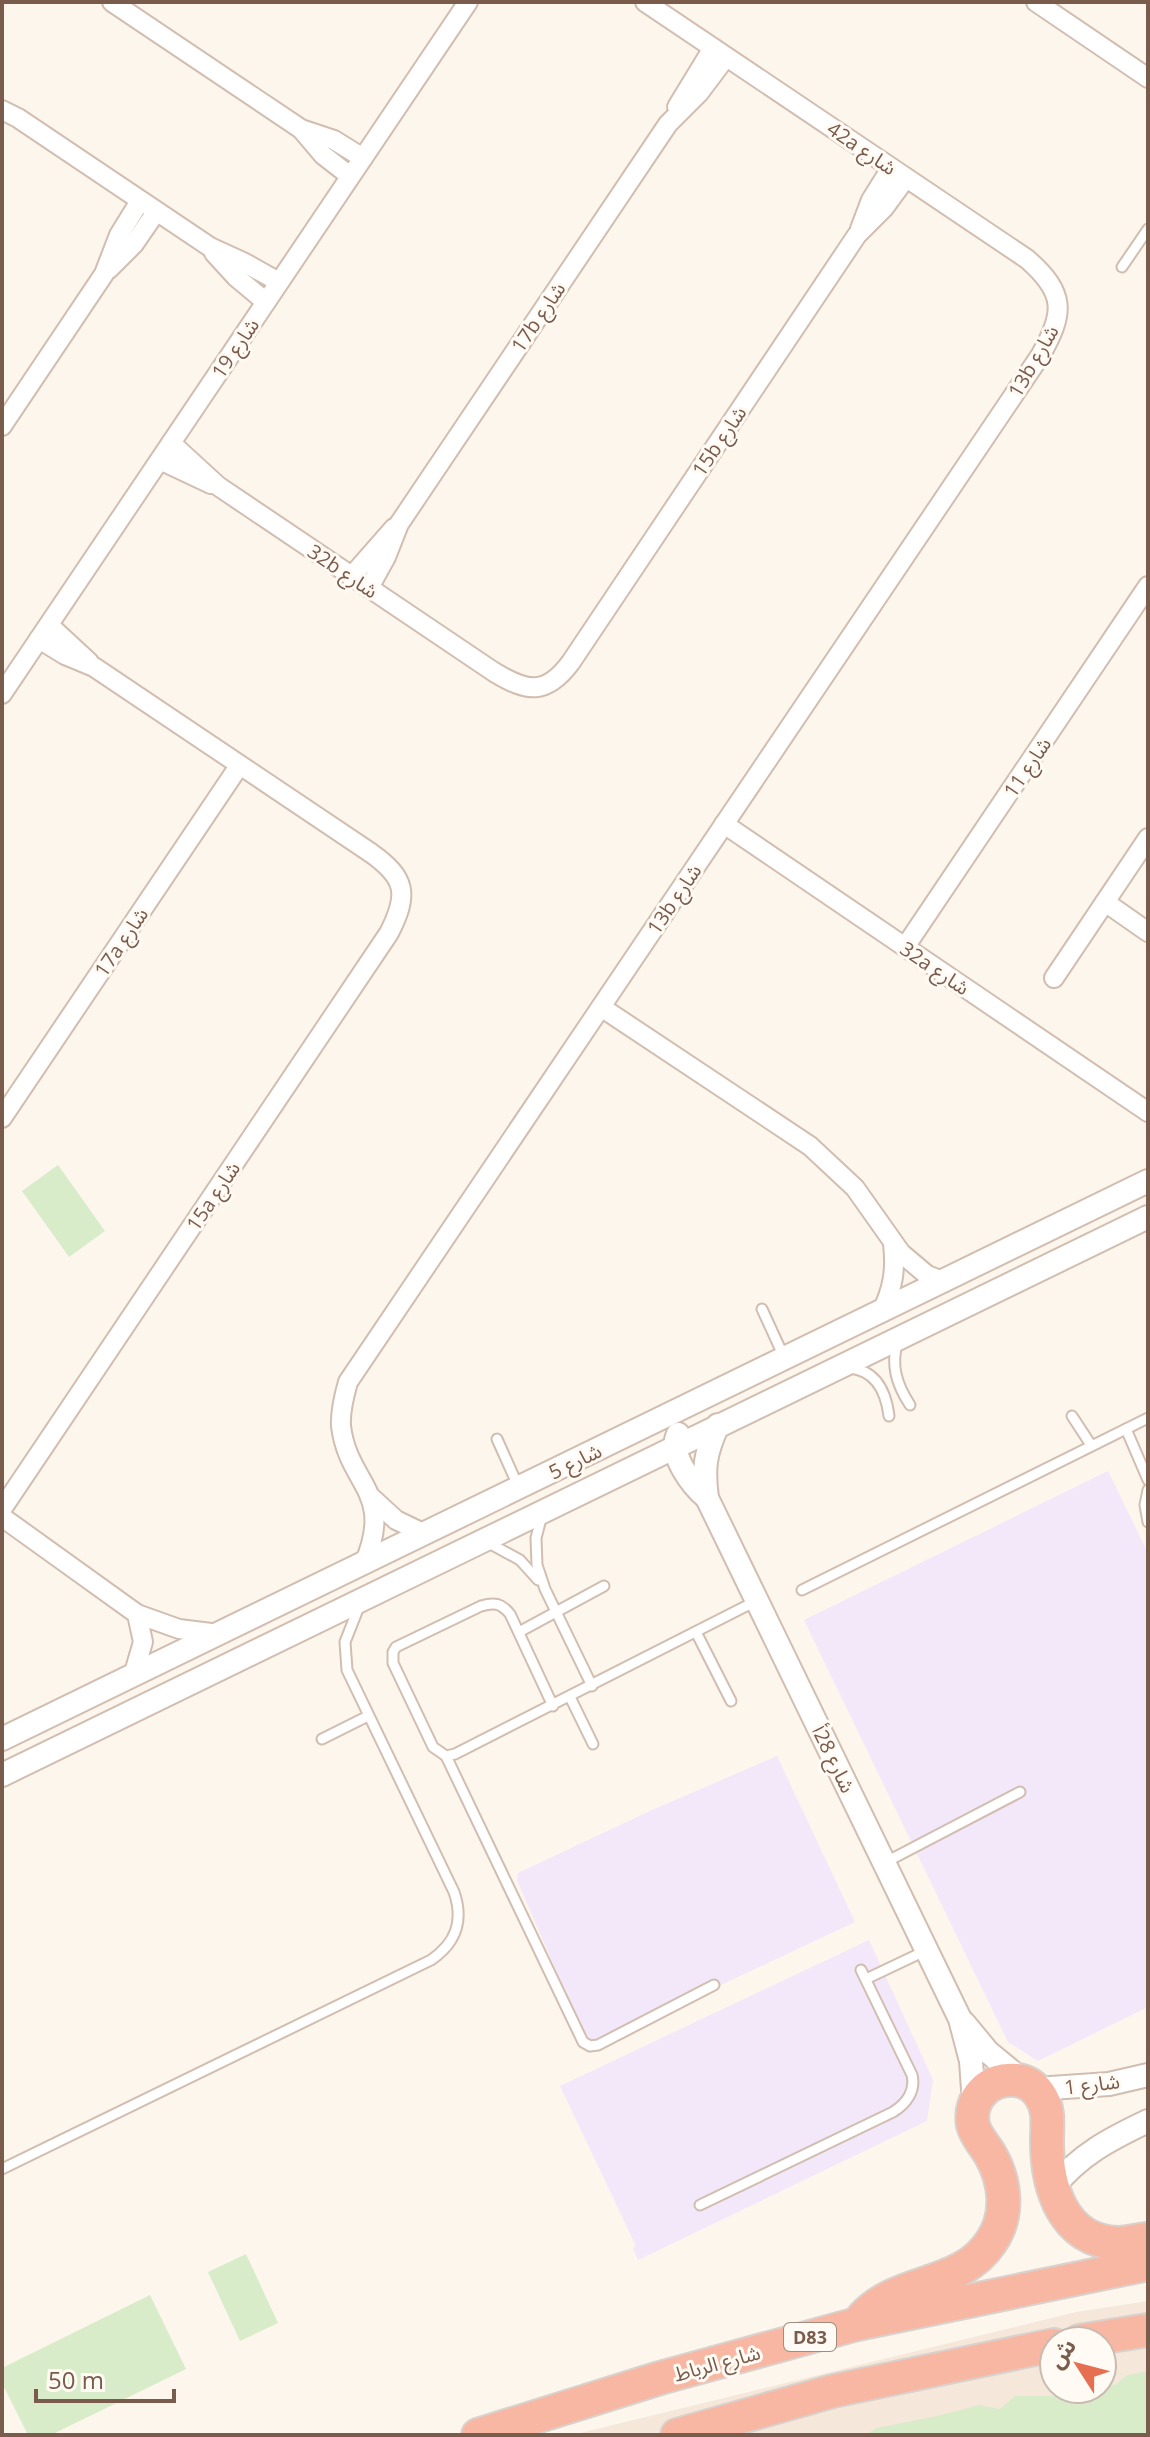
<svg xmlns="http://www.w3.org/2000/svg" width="1150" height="2437" viewBox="0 0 1150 2437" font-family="'Open Sans','Noto Sans Arabic',sans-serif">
  <rect width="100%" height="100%" fill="#fdf6ec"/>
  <path fill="#f5e8da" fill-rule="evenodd" d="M1148,2301V2435H572L1076,2312ZM1054,2341H1102V2389H1054Z"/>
  <g fill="#f3e8fa">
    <path d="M1108,1471L1148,1553V2007L1038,2061L1008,2042L804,1620Z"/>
    <path d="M777,1756L855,1922L589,2047L517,1880L518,1873L652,1810Z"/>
    <path d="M869,1940L933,2080L927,2121L638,2260L633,2248L636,2246L560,2086Z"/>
  </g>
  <g fill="#d8ecc9">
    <path d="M58,1165L105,1231L69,1257L22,1191Z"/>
    <path d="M246,2254L278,2323L240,2341L208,2272Z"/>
    <path d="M150,2295L186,2369L51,2435H28L2,2383V2368Z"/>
    <path d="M1148,2371V2435H867L876,2428L937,2416L979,2405L1000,2409L1015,2396H1055L1075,2389H1102V2382L1115,2385L1127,2375Z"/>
  </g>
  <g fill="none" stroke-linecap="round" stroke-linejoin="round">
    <defs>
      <g id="service">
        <path d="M1122,267L1148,229"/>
        <path d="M762,1309L784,1357"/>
        <path d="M898,1341C890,1365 897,1385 910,1405"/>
        <path d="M849,1368C876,1370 886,1392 889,1416"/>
        <path d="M1072,1416L1091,1445"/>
        <path d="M1126,1429L1148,1480"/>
        <path d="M497,1439L519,1488"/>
        <path d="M1148,1490L1145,1505L1148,1522"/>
        <path d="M542,1515L536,1538L537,1565L545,1589L592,1686"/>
        <path d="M487,1542L520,1560L538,1580"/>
        <path d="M802,1590L1148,1418"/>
        <path d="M519,1632L604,1586"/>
        <path d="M696,1632L731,1701"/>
        <path d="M570,1697L593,1744"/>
        <path d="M553,1706L510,1614C501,1603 494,1602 481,1606L396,1647L393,1652V1663L433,1747L446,1756L455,1754L758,1600"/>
        <path d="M322,1739L368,1716"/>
        <path d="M446,1756L583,2042L590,2046L598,2045L714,1985"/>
        <path d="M884,1863L1020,1792"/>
        <path d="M866,1979L927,1950"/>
        <path d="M2,2169L431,1960C456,1943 464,1921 454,1892L347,1670L345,1642L360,1604"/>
        <path d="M700,2205L893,2112C906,2104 916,2091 912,2075L861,1970"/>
      </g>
      <g id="minor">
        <path d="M112,2L301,129L334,140L363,158"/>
        <path d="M1036,2L1148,78"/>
        <path d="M677,107L713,48"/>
        <path d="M2,110L18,118L210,247L245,263L279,282"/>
        <path d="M301,129L323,155L350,176"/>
        <path d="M860,229L871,200L891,168"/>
        <path d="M214,253L236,277L266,302"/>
        <path d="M109,269L134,244L156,212"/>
        <path d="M2,426L104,274L119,235L140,201"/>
        <path d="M171,443L218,486L494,672C527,692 546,696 571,662L857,235L884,208L906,178"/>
        <path d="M160,460L211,484"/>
        <path d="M351,577L394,528"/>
        <path d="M369,588L386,557L399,524L668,124L699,93L726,57"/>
        <path d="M49,625L89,662"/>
        <path d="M2,694L468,2"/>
        <path d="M724,824L1148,1112"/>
        <path d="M1105,902L1148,932"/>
        <path d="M905,947L1148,586"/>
        <path d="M1054,978L1148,838"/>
        <path d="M601,1007L810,1146L855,1188L901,1253L927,1275L945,1282"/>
        <path d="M2,1118L239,766"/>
        <path d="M881,1313C893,1289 896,1270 893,1244"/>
        <path d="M372,1498L396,1520L425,1534"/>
        <path d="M2,1509L389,933C409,894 406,878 371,853L94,667L65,655L39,639"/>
        <path d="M2,1517L137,1614L179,1629L219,1634"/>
        <path d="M364,1564C395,1491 348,1485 341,1426C340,1411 344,1396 348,1382L1040,356C1065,313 1066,293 1027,259L645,2"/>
        <path d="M133,1676L143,1642L137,1614"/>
      </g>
      <g id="tertiary">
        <path d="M718,1425C705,1453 703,1468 707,1498L960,2019L971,2061L974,2104"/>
        <path d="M678,1434C668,1455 692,1485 707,1498"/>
        <path d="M2,1739L1148,1181"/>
        <path d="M2,1775L1148,1217"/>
        <path d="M964,2023L988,2052L1022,2080"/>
        <path d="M1036,2089L1109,2084L1148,2075"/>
        <path d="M1053,2188C1079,2155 1110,2139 1148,2121"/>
      </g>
      <g id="motorway">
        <path d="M863,2317C898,2278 961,2288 991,2242C1009,2216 1006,2183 991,2156C985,2145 976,2137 973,2125C968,2098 990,2077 1016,2080C1026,2081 1034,2086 1040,2095C1050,2109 1047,2125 1047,2141C1047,2187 1063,2242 1118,2243C1128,2243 1138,2240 1148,2239"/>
        <path d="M1079,2341L1148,2330"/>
        <path d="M478,2435L660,2378L857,2324L1148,2264"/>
        <path d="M677,2435L833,2391L1054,2345"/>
      </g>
    </defs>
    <use href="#service" stroke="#d1beb0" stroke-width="13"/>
    <use href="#minor" stroke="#d1beb0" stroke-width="22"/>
    <use href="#tertiary" stroke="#d1beb0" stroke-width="26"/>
    <use href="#motorway" stroke="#dad1cd" stroke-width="36"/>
    <use href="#service" stroke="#fff" stroke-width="9"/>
    <use href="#minor" stroke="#fff" stroke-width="18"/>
    <use href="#tertiary" stroke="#fff" stroke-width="22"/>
    <use href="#motorway" stroke="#f7b7a3" stroke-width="32"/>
  </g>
  <g text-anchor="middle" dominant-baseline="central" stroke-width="6" stroke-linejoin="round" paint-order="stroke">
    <rect fill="#fffaf3" stroke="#a28b7f" stroke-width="2" x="784" y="2323" width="52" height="28" rx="6"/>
    <g font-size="18" font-weight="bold" fill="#7a5c4d">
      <text x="810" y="2337">D83</text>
    </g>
    <g font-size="20" fill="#7a5c4d" stroke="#fffaf3">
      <text transform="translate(862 148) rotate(34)">42a شارع</text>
      <text transform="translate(538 317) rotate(-56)">17b شارع</text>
      <text transform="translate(235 348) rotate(-56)">شارع 19</text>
      <text transform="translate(1033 361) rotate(-60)">13b شارع</text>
      <text transform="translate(719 441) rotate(-56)">15b شارع</text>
      <text transform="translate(343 571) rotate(34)">32b شارع</text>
      <text transform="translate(1027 767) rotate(-56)">شارع 11</text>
      <text transform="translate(674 899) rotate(-56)">13b شارع</text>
      <text transform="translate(121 942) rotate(-56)">17a شارع</text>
      <text transform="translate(935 968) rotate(34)">32a شارع</text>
      <text transform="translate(213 1196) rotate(-56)">15a شارع</text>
      <text transform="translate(575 1461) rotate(-26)">شارع 5</text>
      <text transform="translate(834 1759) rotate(64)">شارع 28أ</text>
      <text transform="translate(1092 2084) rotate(-7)">شارع 1</text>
      <text transform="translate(717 2363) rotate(-15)">شارع الرباط</text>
    </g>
  </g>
  <rect width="1150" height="2437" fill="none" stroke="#7a5c4d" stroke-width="8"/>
  <g transform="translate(1078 2365) rotate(306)"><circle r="38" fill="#fffaf3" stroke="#cabbb1" stroke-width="2"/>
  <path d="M0-6L14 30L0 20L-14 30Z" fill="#e76f51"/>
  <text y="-12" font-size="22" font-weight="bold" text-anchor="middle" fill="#7a5c4d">ش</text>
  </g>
  <path d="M36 2389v12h138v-12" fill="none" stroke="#7a5c4d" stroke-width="4"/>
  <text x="48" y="2389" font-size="24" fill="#7a5c4d" stroke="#fffaf3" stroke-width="6" paint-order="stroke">50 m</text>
</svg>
